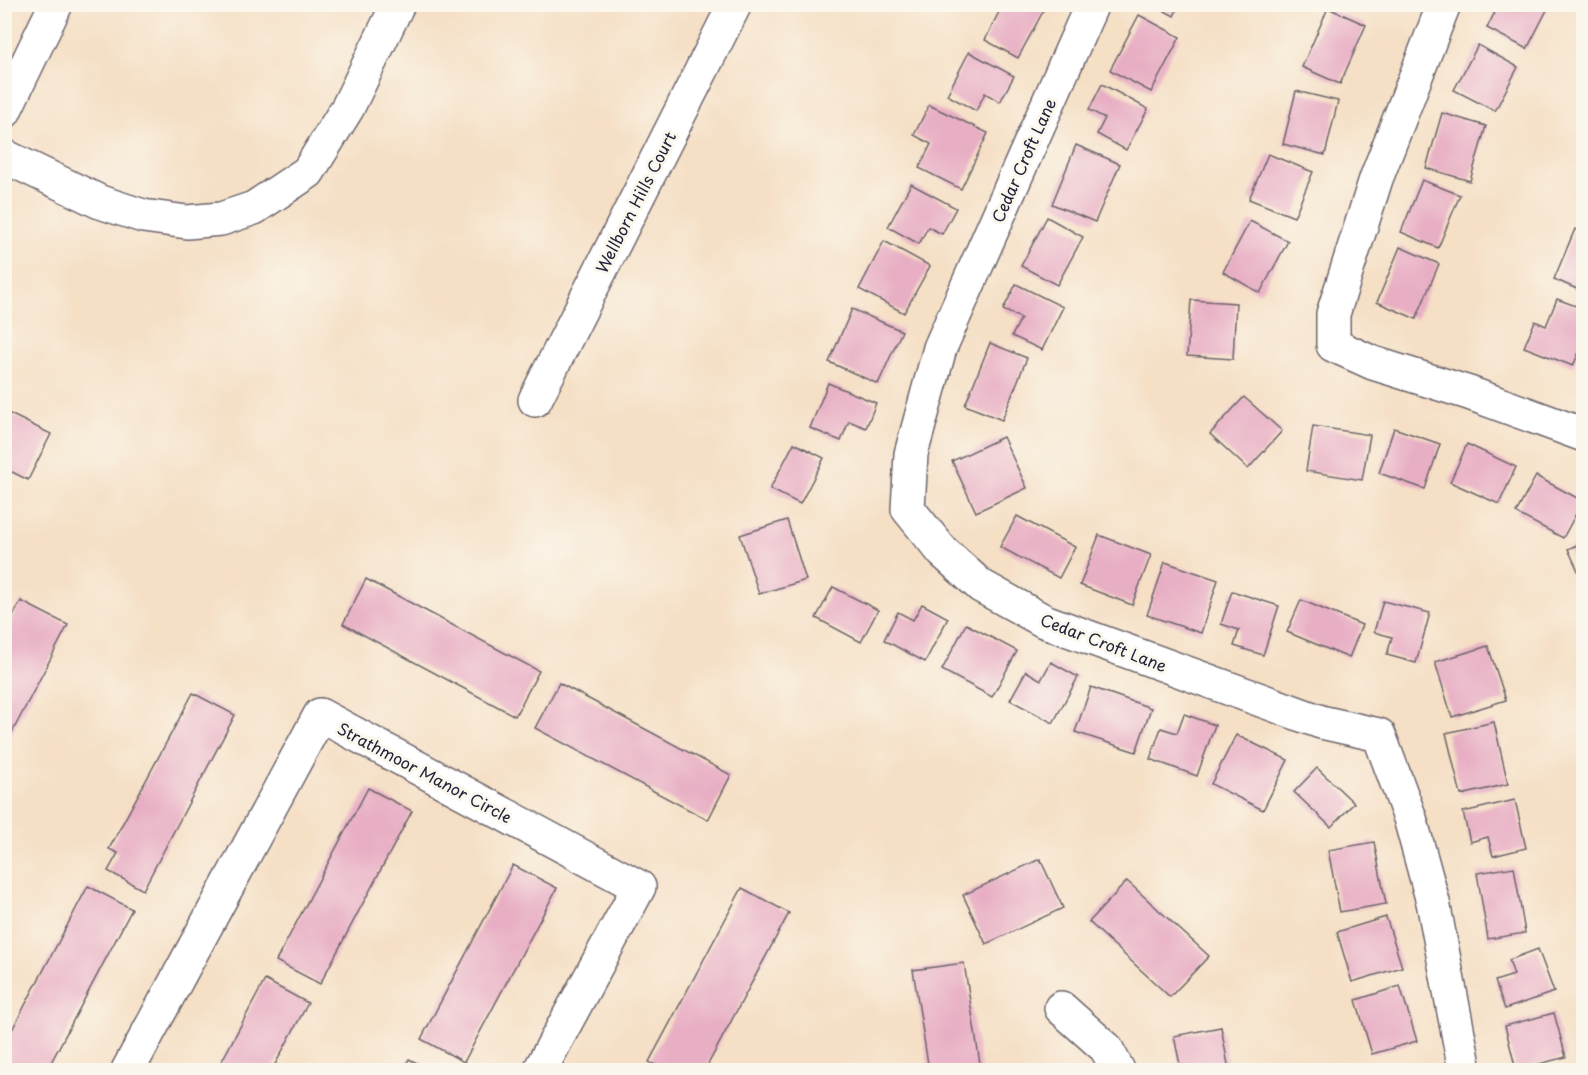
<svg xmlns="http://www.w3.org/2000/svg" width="1588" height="1075" viewBox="0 0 1588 1075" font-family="'Playpen Sans',sans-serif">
  <rect width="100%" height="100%" fill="#fbf7ec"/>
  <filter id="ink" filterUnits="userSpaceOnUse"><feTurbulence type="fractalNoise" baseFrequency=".0167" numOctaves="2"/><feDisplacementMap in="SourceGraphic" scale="12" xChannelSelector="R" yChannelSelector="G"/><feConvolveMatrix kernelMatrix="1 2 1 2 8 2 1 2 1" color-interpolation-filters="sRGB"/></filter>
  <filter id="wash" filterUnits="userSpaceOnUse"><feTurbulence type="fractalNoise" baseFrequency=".008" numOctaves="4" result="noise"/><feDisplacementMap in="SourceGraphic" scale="24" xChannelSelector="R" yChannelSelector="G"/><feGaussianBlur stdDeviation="1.35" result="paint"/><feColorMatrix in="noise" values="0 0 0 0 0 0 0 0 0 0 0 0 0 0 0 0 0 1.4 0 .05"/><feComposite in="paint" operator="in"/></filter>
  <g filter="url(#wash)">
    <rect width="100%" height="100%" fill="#f5dfc5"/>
    <g id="blocks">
      <g fill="#e8afc4">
        <path d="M1003,4H1047L1018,58L985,40Z"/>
        <path d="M1152,4H1180L1174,16Z"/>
        <path d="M1499,4H1550L1527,49L1487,28Z"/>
        <path d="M1328,8L1366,25L1340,84L1302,67Z"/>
        <path d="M1139,15L1180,37L1151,92L1110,70Z"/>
        <path d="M1478,45L1518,67L1495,111L1454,90Z"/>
        <path d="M969,52L1014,76L1000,102L985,93L976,111L947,95Z"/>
        <path d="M1102,84L1148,109L1126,150L1097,134L1105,118L1089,110Z"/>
        <path d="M1296,91L1338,101L1325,155L1283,144Z"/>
        <path d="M929,105L988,133L961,189L919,168L931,144L914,135Z"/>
        <path d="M1442,113L1486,126L1470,181L1426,168Z"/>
        <path d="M1076,145L1120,164L1095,222L1052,204Z"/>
        <path d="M1268,154L1313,172L1294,217L1249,199Z"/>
        <path d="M1422,180L1460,195L1438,248L1401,232Z"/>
        <path d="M911,184L956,208L942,234L928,227L919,244L888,227Z"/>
        <path d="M1047,217L1083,237L1057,285L1021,266Z"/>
        <path d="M1250,221L1288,241L1260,293L1223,272Z"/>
        <path d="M1575,229L1584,232V292L1554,279Z"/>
        <path d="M884,241L930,266L904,313L859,289Z"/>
        <path d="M1400,247L1439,264L1416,319L1377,302Z"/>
        <path d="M1016,284L1063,307L1042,350L1012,336L1021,318L1003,310Z"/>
        <path d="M1557,299L1584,309V341L1573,366L1524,347L1535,321L1546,326Z"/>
        <path d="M1191,300L1236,303L1233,359L1187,356Z"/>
        <path d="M852,309L902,331L878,384L829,362Z"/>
        <path d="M990,343L1027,358L1002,420L965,405Z"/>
        <path d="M828,383L876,403L866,428L849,421L841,441L810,428Z"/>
        <path d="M1244,397L1282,431L1248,469L1210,434Z"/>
        <path d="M4,411L51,434L28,480L4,468Z"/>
        <path d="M1313,426L1370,435L1362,480L1306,471Z"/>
        <path d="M1394,428L1440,444L1425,489L1379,473Z"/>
        <path d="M1003,437L1027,488L976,512L952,461Z"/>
        <path d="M794,443L824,458L800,504L770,489Z"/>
        <path d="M1467,444L1516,467L1499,504L1450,482Z"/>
        <path d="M1536,476L1583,501L1563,538L1516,513Z"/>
        <path d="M1017,516L1075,547L1059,578L1000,547Z"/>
        <path d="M787,520L806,580L759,594L740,535Z"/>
        <path d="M1099,535L1151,555L1132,605L1080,585Z"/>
        <path d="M1584,542V584L1568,549Z"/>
        <path d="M1165,562L1218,580L1201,633L1147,615Z"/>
        <path d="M366,579L539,671L515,716L343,624Z"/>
        <path d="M833,587L878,610L861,642L816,618Z"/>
        <path d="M1232,591L1279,606L1263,655L1234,646L1239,630L1221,624Z"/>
        <path d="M1301,600L1362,625L1349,658L1287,632Z"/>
        <path d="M21,601L68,625L4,748V633Z"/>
        <path d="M1383,601L1430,613L1416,663L1387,655L1392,637L1374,632Z"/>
        <path d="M922,604L948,618L925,662L884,640L898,612L913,620Z"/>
        <path d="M966,624L1017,651L992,697L942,670Z"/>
        <path d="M1488,646L1506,700L1452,717L1435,662Z"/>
        <path d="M1051,662L1078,677L1053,723L1010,700L1026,671L1041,680Z"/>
        <path d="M559,683L731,775L708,820L535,728Z"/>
        <path d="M1091,687L1151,708L1136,752L1075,732Z"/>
        <path d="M193,693L235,715L143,890L108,871L118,853L109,849Z"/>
        <path d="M1184,714L1215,725L1197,776L1150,759L1161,728L1177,733Z"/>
        <path d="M1494,722L1508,784L1461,795L1446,733Z"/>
        <path d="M1236,735L1288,760L1263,810L1211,784Z"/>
        <path d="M1317,768L1354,803L1331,827L1294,792Z"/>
        <path d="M368,788L412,811L320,984L276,961Z"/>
        <path d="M1515,800L1526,848L1493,856L1488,837L1470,842L1463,812Z"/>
        <path d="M1374,842L1386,904L1340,912L1328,850Z"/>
        <path d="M1040,859L1063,908L986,944L963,895Z"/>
        <path d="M513,865L557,888L464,1062L421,1039Z"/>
        <path d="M1514,867L1525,933L1488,939L1477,873Z"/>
        <path d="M1127,881L1209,956L1170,997L1089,922Z"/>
        <path d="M88,886L132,909L47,1070H16L4,1065V1045Z"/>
        <path d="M742,888L789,913L705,1070H665L649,1062Z"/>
        <path d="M1386,917L1402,967L1352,982L1337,932Z"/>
        <path d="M1538,949L1554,992L1505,1009L1495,981L1514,975L1509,960Z"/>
        <path d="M964,963L981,1070H929L913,970Z"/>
        <path d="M265,980L308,1003L272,1070H217Z"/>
        <path d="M1400,986L1417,1041L1372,1054L1356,1000Z"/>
        <path d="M1554,1013L1566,1057L1516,1070L1505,1026Z"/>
        <path d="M1221,1027L1229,1070H1181L1174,1036Z"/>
        <path d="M409,1059L431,1070H403Z"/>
        <path d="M1403,1065L1404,1070H1374V1069Z"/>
      </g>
    </g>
  </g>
  <g filter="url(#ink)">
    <use href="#blocks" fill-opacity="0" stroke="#6c646b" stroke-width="1.5"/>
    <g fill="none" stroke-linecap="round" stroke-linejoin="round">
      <defs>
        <g id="minor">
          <path d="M1092,4L940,348L911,454L908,509L943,552L981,586L1044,621L1321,722L1379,735L1410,818L1433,902L1465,1070"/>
          <path d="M1444,4L1376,179L1333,314V345L1373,363L1469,393L1584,435"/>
          <path d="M4,112L56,4"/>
          <path d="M4,156L100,202L143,216L187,222L221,219L254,208L308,172L348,107L398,4"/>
          <path d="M535,400L735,4"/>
          <path d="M1061,1008L1106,1048L1118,1070"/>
          <path d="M128,1070L320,715L639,887L540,1070"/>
        </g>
      </defs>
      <use href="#minor" stroke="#6c646b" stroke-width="36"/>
      <use href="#minor" stroke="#fff" stroke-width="33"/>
    </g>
  </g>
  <g text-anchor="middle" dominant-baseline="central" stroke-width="6" stroke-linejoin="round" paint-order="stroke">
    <g font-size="16" fill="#22223b" stroke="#fbf7ec">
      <text transform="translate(1023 160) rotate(-66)">Cedar Croft Lane</text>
      <text transform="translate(635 202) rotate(-63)">Wellborn Hills Court</text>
      <text transform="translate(1104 642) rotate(21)">Cedar Croft Lane</text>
      <text transform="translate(425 772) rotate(28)">Strathmoor Manor Circle</text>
    </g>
  </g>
  <rect width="1588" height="1075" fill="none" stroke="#fbf7ec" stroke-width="24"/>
</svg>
